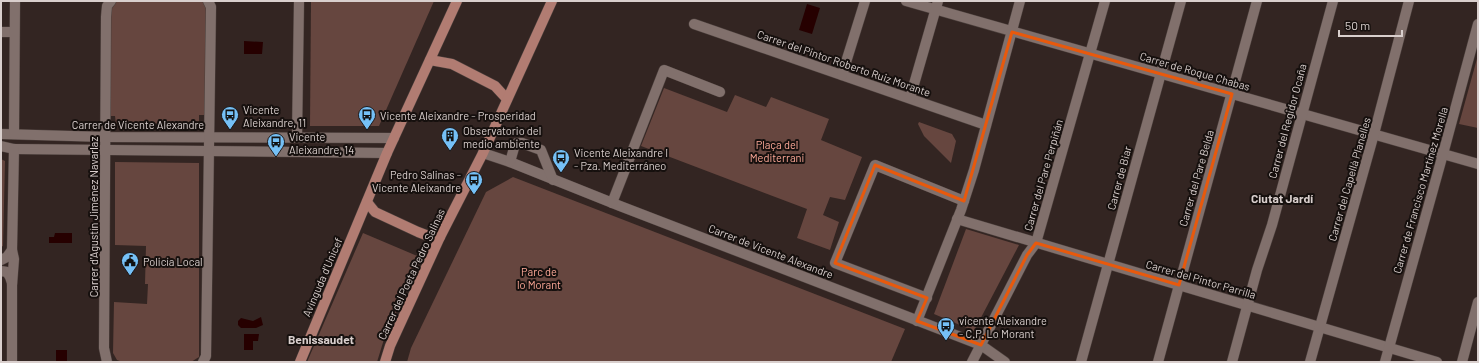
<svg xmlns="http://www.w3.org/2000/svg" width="1479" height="363" viewBox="0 0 1479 363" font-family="Barlow,sans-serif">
  <rect width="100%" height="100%" fill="#332522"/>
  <g fill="#66463f">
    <path d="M114,1H203L206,8L205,115H199V123L116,124L115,116H110V9Z"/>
    <path d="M311,1H434L379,126H310Z"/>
    <path d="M1478,55V128L1459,124Z"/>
    <path d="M664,88L727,112L735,95L766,107L771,97L829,119L821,140L862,157L845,200L830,197L823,215L839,222L830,250L797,238L807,209L641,146Z"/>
    <path d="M919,122L952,134L956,141L951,163L924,136L918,124Z"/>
    <path d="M1,159L5,161L3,246L1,247Z"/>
    <path d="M115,162L199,163V357L191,362H123L117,360L113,353L114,302L147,304L148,284H145L146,246L115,245Z"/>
    <path d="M513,177L905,329L891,362H407L411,348L486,192Z"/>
    <path d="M966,229L1019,245L974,331L934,314Z"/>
    <path d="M363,233L422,258L385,336L377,362H307Z"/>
  </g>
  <g fill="#260000">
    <path d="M807,4L820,8L812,34L799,30Z"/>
    <path d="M244,41L263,42L262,54H244Z"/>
    <path d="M55,233H72V243H49V237H54Z"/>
    <path d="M261,317L263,325L256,328H241L238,325V321L241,318L253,321Z"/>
    <path d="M244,334H259L258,341H253V350H244Z"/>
    <rect x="56" y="350" width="11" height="12"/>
  </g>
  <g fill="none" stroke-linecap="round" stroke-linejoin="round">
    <defs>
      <g id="minor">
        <path d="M906,1L1478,164"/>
        <path d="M694,24L986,125"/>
        <path d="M1,32H14"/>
        <path d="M842,75L865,1"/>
        <path d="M910,98L938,1"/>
        <path d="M1,134L106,137L394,138"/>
        <path d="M14,134L15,1"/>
        <path d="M297,137L299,1"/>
        <path d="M1,146L14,149L387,153"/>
        <path d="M483,153L510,162L620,206L981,345L1005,362"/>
        <path d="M510,162L514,148L517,143H522L541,150L553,180"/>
        <path d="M612,203L664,70L720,92"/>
        <path d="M957,219L1437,362"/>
        <path d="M1,260L7,257L12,250"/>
        <path d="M1,271L7,272L10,277L12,283"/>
        <path d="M927,298L835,263L875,165L964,201"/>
        <path d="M917,321L961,210L974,170L1020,1"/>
        <path d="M12,362V285L14,259L12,250L14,149"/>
        <path d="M107,362L104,348L106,17L107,6L111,1"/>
        <path d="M203,362L206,356L211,7L208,1"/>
        <path d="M972,362L1027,255L1036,243L1105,1"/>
        <path d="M1081,362L1181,1"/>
        <path d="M1158,362L1257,1"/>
        <path d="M1232,362L1257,270L1272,225L1333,1"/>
        <path d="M1310,362L1374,134L1409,1"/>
        <path d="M1385,362L1443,154L1478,24"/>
        <path d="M1462,362L1478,302"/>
      </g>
      <g id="major">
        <path d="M430,60L452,64L495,86L507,99"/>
        <path d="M367,202L375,212L418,232L431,237H440"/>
        <path d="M300,362L387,153L457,1"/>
        <path d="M385,362L390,346L440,237L483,153L552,1"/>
      </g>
    </defs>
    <use href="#minor" stroke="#4c403d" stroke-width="11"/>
    <use href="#major" stroke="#4c403d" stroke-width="11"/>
    <use href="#minor" stroke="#81706c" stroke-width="10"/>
    <use href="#major" stroke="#b17c72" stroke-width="10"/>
  </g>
  <path fill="none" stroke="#e8590c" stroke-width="3" stroke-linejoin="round" d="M1012,32L1232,94L1179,285L1036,243L1027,255L981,345L917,321L927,298L835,263L875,165L964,201Z"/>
  <defs>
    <symbol id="bus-pin" viewBox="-11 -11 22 30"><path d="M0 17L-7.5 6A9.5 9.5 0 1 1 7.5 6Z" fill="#75c0f6" stroke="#16100e"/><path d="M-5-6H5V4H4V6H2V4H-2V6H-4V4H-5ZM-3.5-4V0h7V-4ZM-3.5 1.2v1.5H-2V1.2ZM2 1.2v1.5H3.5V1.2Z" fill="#111"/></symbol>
    <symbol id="building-pin" viewBox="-11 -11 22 30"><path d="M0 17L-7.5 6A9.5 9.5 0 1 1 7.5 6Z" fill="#75c0f6" stroke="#16100e"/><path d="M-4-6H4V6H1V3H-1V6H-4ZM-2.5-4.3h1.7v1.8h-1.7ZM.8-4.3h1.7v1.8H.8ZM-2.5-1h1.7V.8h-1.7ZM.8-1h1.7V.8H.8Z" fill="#111"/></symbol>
    <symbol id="civic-pin" viewBox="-11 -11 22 30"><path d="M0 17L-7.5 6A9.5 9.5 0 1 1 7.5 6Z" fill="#75c0f6" stroke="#16100e"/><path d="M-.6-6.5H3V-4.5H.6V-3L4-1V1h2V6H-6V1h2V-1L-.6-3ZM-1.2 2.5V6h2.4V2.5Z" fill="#111"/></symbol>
  </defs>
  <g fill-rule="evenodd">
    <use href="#bus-pin" x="220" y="105" width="20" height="27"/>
    <use href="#bus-pin" x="357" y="105" width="20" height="27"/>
    <use href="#building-pin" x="440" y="126" width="20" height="27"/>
    <use href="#bus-pin" x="266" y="132" width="20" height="27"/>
    <use href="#bus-pin" x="551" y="148" width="20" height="27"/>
    <use href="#bus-pin" x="464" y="170" width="20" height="27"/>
    <use href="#civic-pin" x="120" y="251" width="20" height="27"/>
    <use href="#bus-pin" x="936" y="316" width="20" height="27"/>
  </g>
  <g text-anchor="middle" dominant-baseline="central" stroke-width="4" stroke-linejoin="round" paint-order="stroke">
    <g font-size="11" fill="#d9cfcd" stroke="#16100e">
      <text transform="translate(844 63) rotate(19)">Carrer del Pintor Roberto Ruiz Morante</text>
      <text transform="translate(1195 71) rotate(16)">Carrer de Roque Chabas</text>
      <text transform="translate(1287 121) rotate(-75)">Carrer del Regidor Ocaña</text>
      <text x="138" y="124">Carrer de Vicente Alexandre</text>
      <text transform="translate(1043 175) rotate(-74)">Carrer del Pare Perpiñán</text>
      <text transform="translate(1119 178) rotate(-75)">Carrer de Biar</text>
      <text transform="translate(1196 178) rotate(-74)">Carrer del Pare Belda</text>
      <text transform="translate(1349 179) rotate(-74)">Carrer del Capellà Planelles</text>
      <text transform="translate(1420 190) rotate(-74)">Carrer de Francisco Martínez Morella</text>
      <text transform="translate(93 217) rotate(-90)">Carrer d'Agustín Jiménez Navarlaz</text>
      <text transform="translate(771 251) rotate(21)">Carrer de Vicente Alexandre</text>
      <text transform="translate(411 274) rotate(-65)">Carrer del Poeta Pedro Salinas</text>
      <text transform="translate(322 277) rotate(-67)">Avinguda d'Unicef</text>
      <text transform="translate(1201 279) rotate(16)">Carrer del Pintor Parrilla</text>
    </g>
    <g font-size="11" fill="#d9cfcd" stroke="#16100e" text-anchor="start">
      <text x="243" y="109">Vicente<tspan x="243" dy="13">Aleixandre, 11</tspan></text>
      <text x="380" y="115">Vicente Aleixandre - Prosperidad</text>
      <text x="463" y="130">Observatorio del<tspan x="463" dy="13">medio ambiente</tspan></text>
      <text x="289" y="136">Vicente<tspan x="289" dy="13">Aleixandre, 14</tspan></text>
      <text x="574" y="152">Vicente Aleixandre I<tspan x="574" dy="13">- Pza. Mediterráneo</tspan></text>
      <text x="461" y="174" text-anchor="end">Pedro Salinas -<tspan x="461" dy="13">Vicente Aleixandre</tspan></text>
      <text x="143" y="261">Policía Local</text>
      <text x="959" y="320">vicente Aleixandre<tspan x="959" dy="13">- C.P. Lo Morant</tspan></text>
    </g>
    <g font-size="11" fill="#fa9" stroke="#16100e">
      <text x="777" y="144">Plaça del<tspan x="777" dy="13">Mediterrani</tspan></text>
      <text x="539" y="271">Parc de<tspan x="539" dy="13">lo Morant</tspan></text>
    </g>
    <g font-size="12" font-weight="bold" fill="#d9cfcd" stroke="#16100e">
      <text x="1282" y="198">Ciutat Jardí</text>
      <text x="321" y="339">Benissaudet</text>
    </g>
  </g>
  <rect width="1479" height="363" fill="none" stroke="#d9cfcd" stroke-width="4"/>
  <path d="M1339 30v6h63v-6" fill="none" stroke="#d9cfcd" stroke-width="2"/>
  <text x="1345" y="30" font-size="12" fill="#d9cfcd" stroke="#16100e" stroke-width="3" paint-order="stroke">50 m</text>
</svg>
